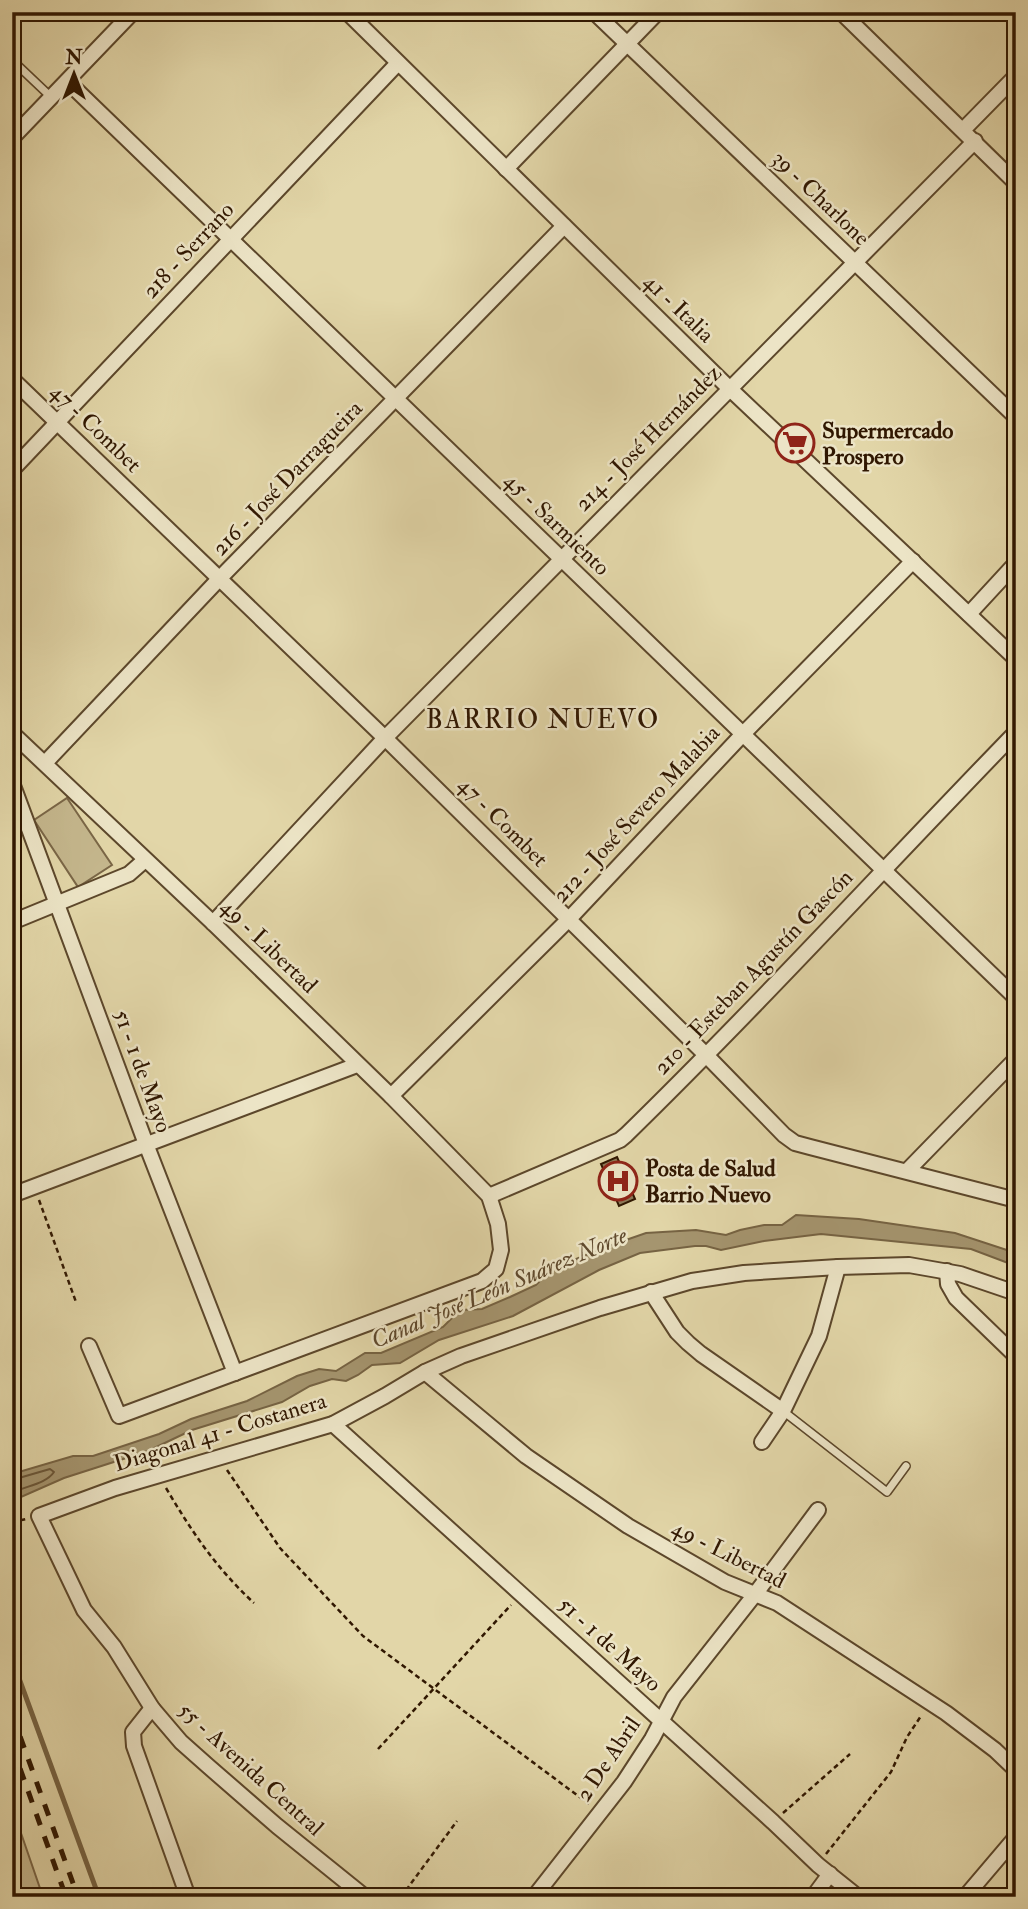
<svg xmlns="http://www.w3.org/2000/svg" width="1028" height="1909" viewBox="0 0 1028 1909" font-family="'IM FELL Double Pica',serif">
  <rect width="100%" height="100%" fill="#e2d6a8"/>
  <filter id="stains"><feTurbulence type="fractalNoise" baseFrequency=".00286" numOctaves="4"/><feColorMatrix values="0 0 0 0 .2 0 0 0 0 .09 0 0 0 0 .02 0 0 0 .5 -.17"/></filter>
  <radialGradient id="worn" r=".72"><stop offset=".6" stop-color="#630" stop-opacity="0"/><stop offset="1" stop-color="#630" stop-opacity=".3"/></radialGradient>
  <g fill="#c4b68c" stroke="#7a6646" stroke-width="2">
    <path d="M67,798L112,865L78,887L34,820Z"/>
    <path d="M12,1807L43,1897H12Z"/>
  </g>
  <path fill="#a5956f" stroke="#766343" stroke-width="2" d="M796,1215L859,1219L955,1233L1016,1253V1266L971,1249L821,1234L764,1241L721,1250L706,1246H695L640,1253L599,1270L513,1316L439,1340L400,1363L372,1365L358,1375L346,1381L332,1379L310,1386L282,1402L192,1430L148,1451L64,1478L12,1501V1474L73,1456H93L159,1434L191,1419L247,1401L297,1376L319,1369L336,1371L365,1353H381L443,1327L460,1310L482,1309L510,1297L536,1285L552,1269L600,1249L646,1233L696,1230L726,1235L740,1230L764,1225H782Z"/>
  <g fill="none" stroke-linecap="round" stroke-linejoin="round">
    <path stroke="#6a5638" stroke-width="2" d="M12,1480L50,1469L54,1472C46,1484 25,1486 12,1493"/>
    <path stroke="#766343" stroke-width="5" d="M12,1659L99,1897"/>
  </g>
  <path fill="#8d7a58" stroke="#301701" stroke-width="2" d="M617,1157L635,1199L619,1206L601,1164Z"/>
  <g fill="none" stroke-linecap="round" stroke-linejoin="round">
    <defs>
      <g id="lane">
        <path d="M12,60L51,97"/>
        <path d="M783,1411L887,1492L906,1466"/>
      </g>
      <g id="street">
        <path d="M347,12L729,388L1016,659"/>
        <path d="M594,12L1016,417"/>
        <path d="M841,12L1016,183"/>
        <path d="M68,82L1016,998"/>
        <path d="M963,130L1016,76"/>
        <path d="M12,138L133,12"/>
        <path d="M506,169L658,12"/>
        <path d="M12,379L385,738L707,1056L784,1135L795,1143L810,1147L1016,1200"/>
        <path d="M12,470L398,63"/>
        <path d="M969,614L1016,563"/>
        <path d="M12,733L213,923L391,1096L489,1196L498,1224L501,1250L496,1269L482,1281L119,1416L89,1346"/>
        <path d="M45,763L219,579L564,226"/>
        <path d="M12,783L146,1144L235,1373"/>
        <path d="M12,922L129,874L145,860"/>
        <path d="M213,923L385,738L975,141"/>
        <path d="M391,1096L569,919L742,735L913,561"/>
        <path d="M907,1171L1016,1059"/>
        <path d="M12,1195L357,1065"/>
        <path d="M489,1196L620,1140L626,1135C760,1004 886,866 1016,732"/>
        <path d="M947,1271L948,1284L956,1298L1016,1356"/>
        <path d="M651,1292L677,1332L688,1343L701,1354L783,1411"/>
        <path d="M425,1372L526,1456L628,1526L725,1582L777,1603L946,1713L995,1750L1016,1770"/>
        <path d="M333,1424L773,1822L818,1865L858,1897"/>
        <path d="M762,1442L783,1411L819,1336L838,1267"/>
        <path d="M152,1708L133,1732L134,1746L188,1897"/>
        <path d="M365,1897L277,1826L208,1766L181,1742L152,1708L114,1647L84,1610L39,1516L115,1488L333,1424L385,1396L425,1372L461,1356L600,1308L692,1281L744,1273L838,1267L909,1265L960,1274L1016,1293"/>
        <path d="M534,1897L624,1782L652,1739L674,1697L756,1593L818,1510"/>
        <path d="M813,1897L830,1874"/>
        <path d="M965,1897L1016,1837"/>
      </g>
    </defs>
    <use href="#lane" stroke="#5c472b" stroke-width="10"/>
    <use href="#street" stroke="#5c472b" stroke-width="18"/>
    <g stroke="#301701" stroke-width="2.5" stroke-dasharray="5 3.5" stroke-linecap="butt">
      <path d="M39,1200L76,1302"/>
      <path d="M227,1470L280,1548L363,1636L589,1804"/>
      <path d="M166,1488C192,1532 216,1568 254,1603"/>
      <path d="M12,1522L26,1519"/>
      <path d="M378,1749L511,1605"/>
      <path d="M783,1813L850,1754"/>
      <path d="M826,1854L891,1772L907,1737L921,1716"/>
      <path d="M401,1897L457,1821"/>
    </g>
    <use href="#lane" stroke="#ece4c6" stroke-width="7"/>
    <use href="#street" stroke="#ece4c6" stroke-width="14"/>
    <g stroke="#301701" stroke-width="5" stroke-dasharray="12 12" stroke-linecap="butt">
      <path d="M12,1714L78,1897"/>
      <path d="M12,1746L66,1897"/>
    </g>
  </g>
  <defs>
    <symbol id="supermarket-ring" viewBox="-11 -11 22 22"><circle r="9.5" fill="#ece4c6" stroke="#8f2418" stroke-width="1.5"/><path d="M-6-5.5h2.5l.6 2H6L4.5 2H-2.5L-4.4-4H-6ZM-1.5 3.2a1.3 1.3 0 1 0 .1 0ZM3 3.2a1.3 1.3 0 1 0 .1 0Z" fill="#8f2418"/></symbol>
    <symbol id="hospital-ring" viewBox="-11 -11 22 22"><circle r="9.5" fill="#ece4c6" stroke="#8f2418" stroke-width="1.5"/><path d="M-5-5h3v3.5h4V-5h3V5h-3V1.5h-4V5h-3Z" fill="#8f2418"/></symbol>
  </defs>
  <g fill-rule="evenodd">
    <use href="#supermarket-ring" x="773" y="421" width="44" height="44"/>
    <use href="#hospital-ring" x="596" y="1159" width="44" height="44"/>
  </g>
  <g text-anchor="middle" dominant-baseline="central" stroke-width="5" stroke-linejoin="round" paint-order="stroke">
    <g font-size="23" fill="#301701" stroke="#ece4c6">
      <text transform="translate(821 198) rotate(44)">39 - Charlone</text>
      <text transform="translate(188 250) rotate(-47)">218 - Serrano</text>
      <text transform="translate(679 308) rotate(44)">41 - Italia</text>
      <text transform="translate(96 428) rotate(44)">47 - Combet</text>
      <text transform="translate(648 438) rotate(-45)">214 - José Hernández</text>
      <text transform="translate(287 478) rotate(-46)">216 - José Darragueira</text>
      <text transform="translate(557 524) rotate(44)">45 - Sarmiento</text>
      <text transform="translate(636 814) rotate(-47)">212 - José Severo Malabia</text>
      <text transform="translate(503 822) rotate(45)">47 - Combet</text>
      <text transform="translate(269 946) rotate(44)">49 - Libertad</text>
      <text transform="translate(753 972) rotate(-46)">210 - Esteban Agustín Gascón</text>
      <text transform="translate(143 1071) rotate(70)">51 - 1 de Mayo</text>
      <text transform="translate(220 1432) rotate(-17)">Diagonal 41 - Costanera</text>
      <text transform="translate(729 1554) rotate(27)">49 - Libertad</text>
      <text transform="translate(610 1644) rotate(42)">51 - 1 de Mayo</text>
      <text transform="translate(608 1759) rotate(-56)">2 De Abril</text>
      <text transform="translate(251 1769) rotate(42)">55 - Avenida Central</text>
    </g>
    <g font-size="23" font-weight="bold" fill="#301701" stroke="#ece4c6" text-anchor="start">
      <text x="822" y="430">Supermercado<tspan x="822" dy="26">Prospero</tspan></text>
      <text x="645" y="1168">Posta de Salud<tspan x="645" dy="26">Barrio Nuevo</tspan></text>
    </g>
    <g font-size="24" font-style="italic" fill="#5f492d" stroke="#ece4c6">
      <text transform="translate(499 1288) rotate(-23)">Canal José León Suárez Norte</text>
    </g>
    <g font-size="26" letter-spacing="2" fill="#301701" stroke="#ece4c6">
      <text x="543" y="720">BARRIO NUEVO</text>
    </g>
  </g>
  <rect width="1028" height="1909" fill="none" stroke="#e2d6a8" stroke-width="42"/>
  <rect x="14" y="14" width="1000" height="1881" fill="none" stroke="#301701" stroke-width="3.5"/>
  <rect x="21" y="21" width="986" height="1867" fill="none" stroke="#301701" stroke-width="2"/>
  <g transform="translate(74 74)" stroke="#ece4c6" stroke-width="5" paint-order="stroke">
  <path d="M0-5L12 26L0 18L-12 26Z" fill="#301701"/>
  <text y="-10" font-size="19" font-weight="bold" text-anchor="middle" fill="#301701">N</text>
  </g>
  <rect width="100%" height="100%" filter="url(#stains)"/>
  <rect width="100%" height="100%" fill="url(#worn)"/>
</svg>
